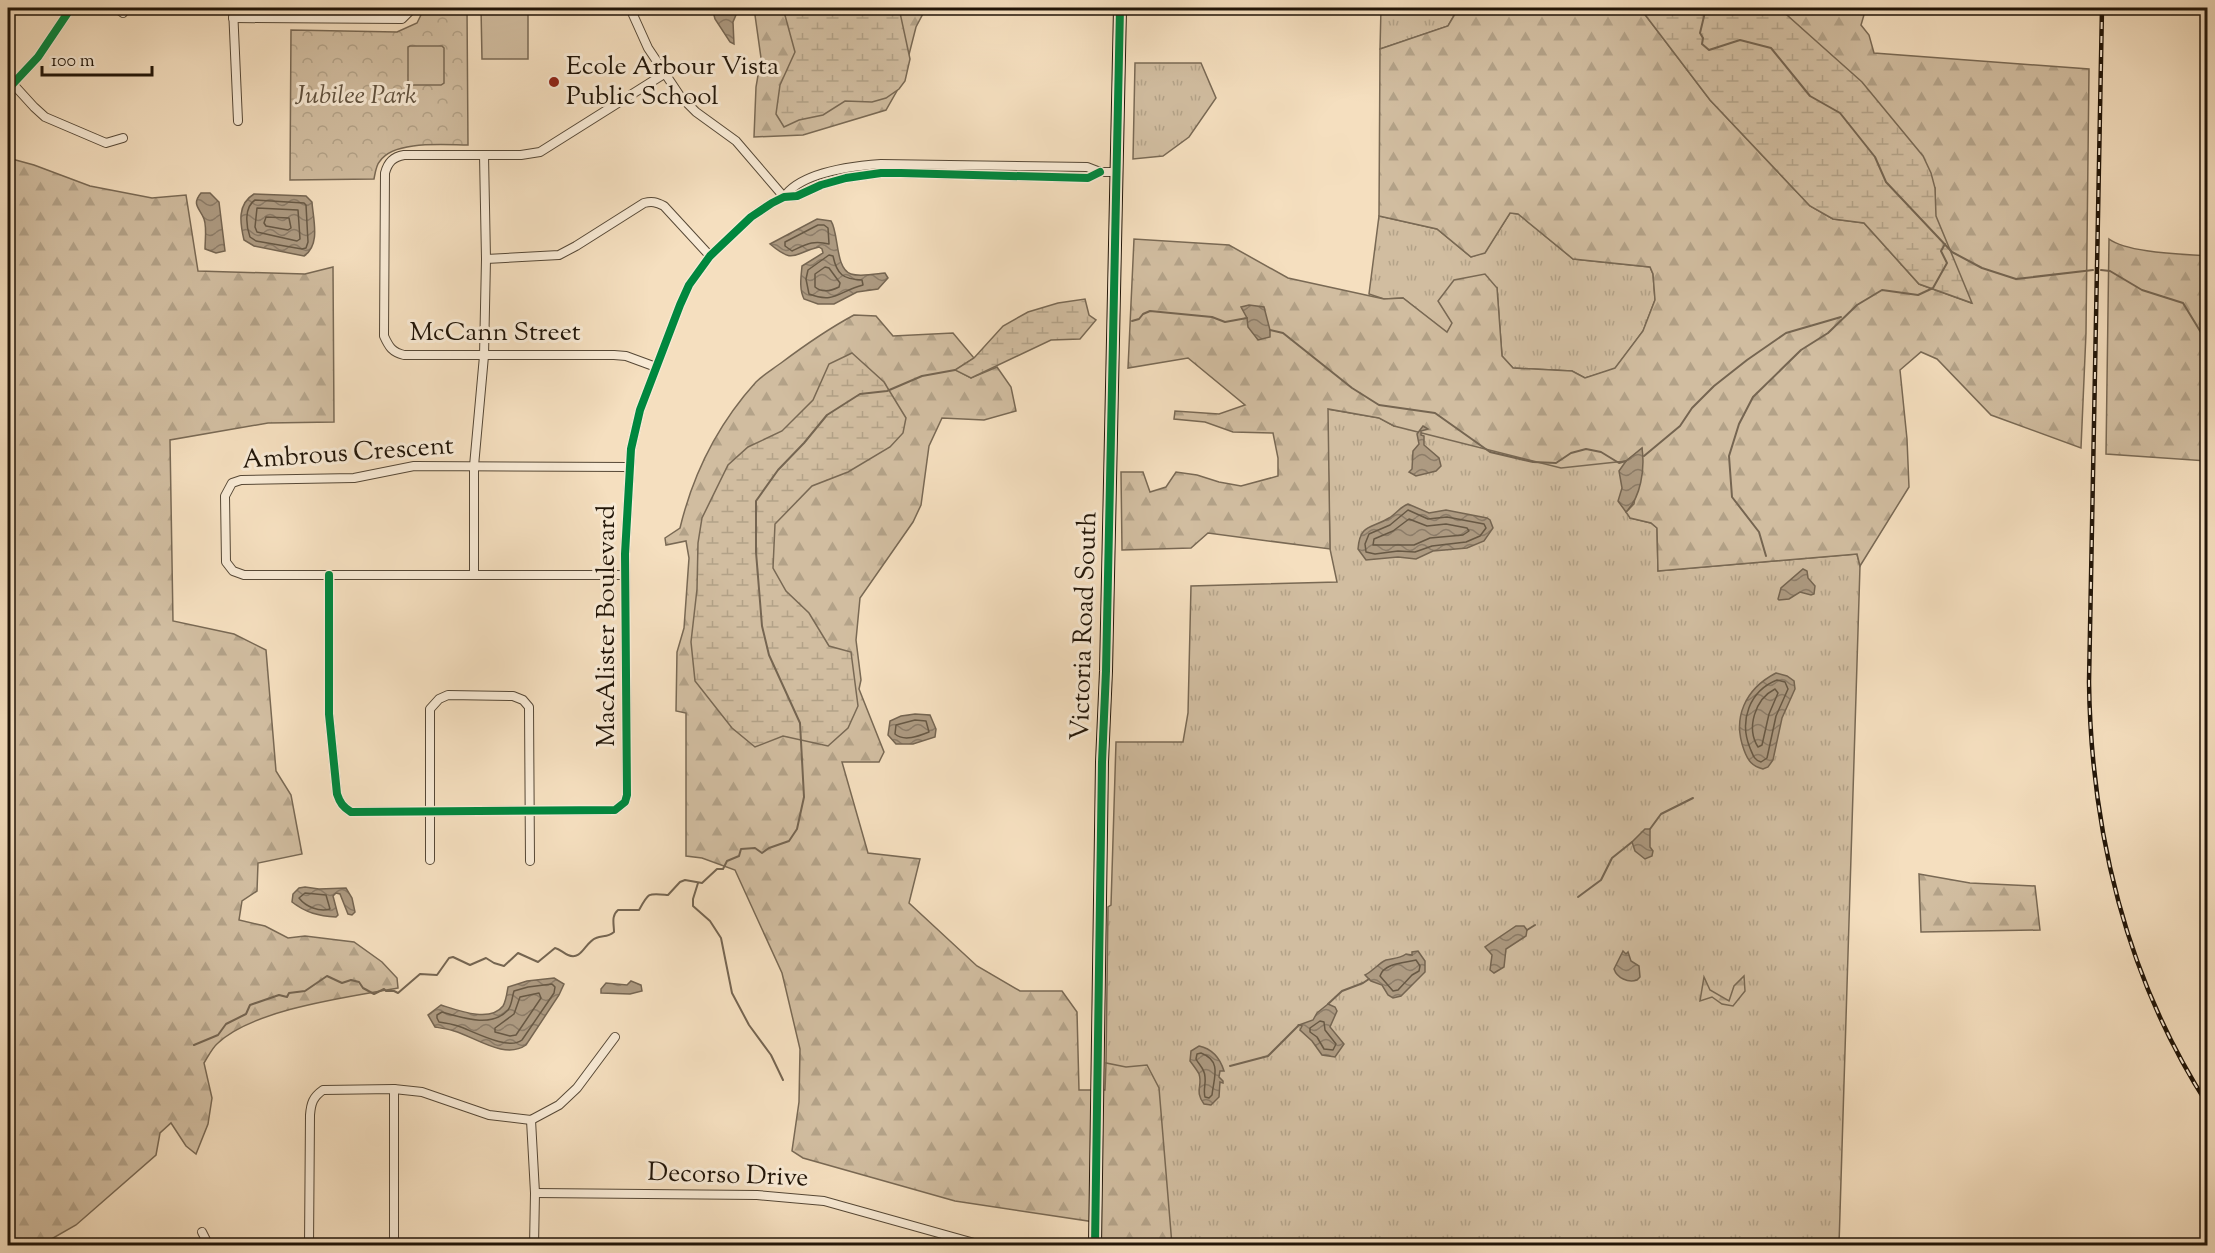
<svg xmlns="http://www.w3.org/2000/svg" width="2215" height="1253" viewBox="0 0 2215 1253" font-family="'Sorts Mill Goudy',serif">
  <defs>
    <pattern id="grass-tufts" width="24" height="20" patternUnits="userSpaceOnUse" patternTransform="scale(1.5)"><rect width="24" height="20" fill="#d1bda0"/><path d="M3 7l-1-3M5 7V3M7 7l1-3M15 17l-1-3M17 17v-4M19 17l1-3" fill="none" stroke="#b3a288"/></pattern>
    <pattern id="forest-firs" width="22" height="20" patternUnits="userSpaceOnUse" patternTransform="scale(1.5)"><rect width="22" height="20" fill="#d1bda0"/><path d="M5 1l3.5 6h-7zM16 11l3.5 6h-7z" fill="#b3a288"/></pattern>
    <pattern id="wetland-marsh" width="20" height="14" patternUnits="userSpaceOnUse" patternTransform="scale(1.5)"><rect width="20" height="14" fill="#d1bda0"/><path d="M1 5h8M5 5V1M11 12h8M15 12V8" fill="none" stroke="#b3a288"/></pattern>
    <pattern id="park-crowns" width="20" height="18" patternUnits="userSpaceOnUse" patternTransform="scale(1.5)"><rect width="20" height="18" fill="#d1bda0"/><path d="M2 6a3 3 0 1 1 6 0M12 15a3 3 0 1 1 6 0" fill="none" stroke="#b3a288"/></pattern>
    <pattern id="water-waves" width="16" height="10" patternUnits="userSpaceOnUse" patternTransform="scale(1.5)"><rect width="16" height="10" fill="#ad9a81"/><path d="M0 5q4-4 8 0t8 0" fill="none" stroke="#8c7c68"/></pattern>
  </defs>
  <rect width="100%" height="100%" fill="#f5dfbf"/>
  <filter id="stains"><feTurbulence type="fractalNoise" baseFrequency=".00333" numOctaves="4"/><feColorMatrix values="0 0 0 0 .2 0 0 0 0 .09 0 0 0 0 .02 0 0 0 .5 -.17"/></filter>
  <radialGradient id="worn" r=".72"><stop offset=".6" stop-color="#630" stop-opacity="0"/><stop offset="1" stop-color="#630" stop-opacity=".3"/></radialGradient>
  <g fill="url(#grass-tufts)" stroke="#796954" stroke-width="1.5">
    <path d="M1381,8H1451L1455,14L1448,26L1380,49Z"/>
    <path d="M1135,63H1201L1216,98L1189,137L1163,156L1133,159Z"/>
    <path d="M1510,213L1519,214L1573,259L1650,267L1653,274L1655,300L1643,331L1615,369L1585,378L1572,371L1513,368L1502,356L1497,288L1453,323L1447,333L1403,298L1384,299L1369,294L1379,216L1437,229L1471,257L1485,252Z"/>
    <path d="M1327,409L1380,418L1394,426L1642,448L1630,518L1651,523L1657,528L1658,571L1857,554L1860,566L1839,1245H1148L1106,1063L1108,907L1111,905L1116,742H1183L1188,713L1191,586L1337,582L1330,549Z"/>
  </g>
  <g fill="url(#forest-firs)" stroke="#796954" stroke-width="1.5">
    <path d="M754,8H926L916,27L902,82L886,110L803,135L754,137L756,87L761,58Z"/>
    <path d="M1451,8H1640L1710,100L1810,206L1833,219L1864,223L1919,284L1971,303L1935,216V188L1804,31L1779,8H1866L1861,25L1869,35L1874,53L2089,69L2086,333L2081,448L1991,415L1937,359L1921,352L1900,370L1907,439L1909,487L1860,566L1857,554L1658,571L1657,528L1651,523L1630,518L1626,512L1634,504L1642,449L1626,461L1561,468L1394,426L1379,418L1328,409L1330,549L1208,533L1191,548L1122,550L1121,472H1143L1150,492L1166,487L1176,472L1197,475L1219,482L1241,486L1278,476V458L1273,433L1233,432L1205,422L1174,419L1175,411L1219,414L1245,405L1188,358L1128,368L1134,239L1229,245L1288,278L1384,299L1403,298L1447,332L1452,323L1438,301L1454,280L1485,274L1497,288L1502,356L1513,368L1572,371L1585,378L1615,368L1643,331L1655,300L1653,274L1650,267L1573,259L1518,214L1510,213L1485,253L1471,257L1437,229L1379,216L1380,49L1448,26L1455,14Z"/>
    <path d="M12,159L34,165L90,186L152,198L186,195L198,271L305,274L333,267L334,422L268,423L170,440L173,621L234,634L266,650L276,771L291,795L302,854L258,863L257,891L242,901L239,920L265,926L288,938L305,936L354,942L382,962L397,978L398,988C349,997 254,1009 218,1043C212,1048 208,1057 204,1063L212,1098L208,1124L196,1154L186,1146L171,1123L160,1133L156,1155L76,1225L41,1245H8V164Z"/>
    <path d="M2109,239C2128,253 2183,254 2207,256V461L2106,454Z"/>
    <path d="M854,315L876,316L893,336L953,333L974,358L956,370L971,378L997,367L1011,387L1016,411L984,420L942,418L929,446L921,505L913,522L860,598L856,640L861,680L859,689L884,752L879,762H842L868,853L920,859L909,903L977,966L1020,991H1062L1077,1012L1079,1090H1105L1106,1063L1126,1067L1147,1065L1159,1088L1172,1245H1101V1223L955,1201L803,1158L792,1151L799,1102L800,1049L782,973L735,870L702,858L686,856V713L676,711L677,652L684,628L689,558L686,541L666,545L665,538L680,528C693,474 718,424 756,382C763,375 773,369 781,363C805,345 828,329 854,315Z"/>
    <path d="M1919,874L1970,883L2035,886L2040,930L1921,932Z"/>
    <path d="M1744,976L1745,991L1733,1006L1722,1004L1712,997L1700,1001L1704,977L1710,990L1729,1001L1734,986Z"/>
  </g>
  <g fill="url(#wetland-marsh)" stroke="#796954" stroke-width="1.5">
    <path d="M783,8H899L910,59L905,81L899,89L886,98L872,102L845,101L823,115L799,120L784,127L776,114L780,85L795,52Z"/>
    <path d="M1640,8H1779L1862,82L1923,156L1931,173L1935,188L1936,216L1972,303L1919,284L1864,223L1833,219L1810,206L1710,100Z"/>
    <path d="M1085,299L1089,315L1096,320L1080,339L1051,340L971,378L955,370L974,358L1003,326L1028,312L1058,303Z"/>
    <path d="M852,353L884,382L906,418L903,433L890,447L848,472L812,486L775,524L773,568L786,591L809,613L829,646L851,652L858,706L848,728L828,746L783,736L755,747L732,728L695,681L691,642L697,589L698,543L702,518L728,465L748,447L782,431L813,400L829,364Z"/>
  </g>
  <path fill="url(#park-crowns)" stroke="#796954" stroke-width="1.5" d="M467,8L468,145C445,145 394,140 380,161C376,165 375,174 374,179L290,180L291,30L397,32L417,23L424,9Z"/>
  <g fill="#d1bda0" stroke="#796954" stroke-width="1.5">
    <path d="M481,8H528V59H482Z"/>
    <path d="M410,46H442L444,48V83L441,85H410L408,84V47Z"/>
  </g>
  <g fill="url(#water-waves)" stroke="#756551" stroke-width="1.5">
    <path d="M712,8H739L733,22L734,44L730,42L715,19Z"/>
    <path d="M201,193H210L219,202L225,251L216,253L205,249C205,241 207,227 204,219C200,208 191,205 201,193Z"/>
    <path d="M254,194L306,196L312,202C313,219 321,245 304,256L254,246L244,240C240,223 237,204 254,194Z"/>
    <path d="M817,219L831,221C839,233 835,269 851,274C860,277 875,274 885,273L888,278L878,289L857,292L834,304H818L804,299C799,289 801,277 802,266L823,253L822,249L819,247C793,253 795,265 770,244Z"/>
    <path d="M1249,305L1264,307L1270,330V337L1258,340L1248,327L1247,318L1241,307Z"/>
    <path d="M1423,426L1428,429L1421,431V435L1424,436V445L1439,458L1441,466L1436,471L1416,476L1409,472L1412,469L1413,451L1419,444L1417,434Z"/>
    <path d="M1642,448C1645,469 1641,497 1626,512L1618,501L1622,488L1619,471L1626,461Z"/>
    <path d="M1408,504L1429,513L1446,510L1487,518L1490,520L1493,528L1484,541L1467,548L1433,551L1416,559L1398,557L1366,560L1358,549C1360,523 1372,529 1389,518C1396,514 1400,507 1408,504Z"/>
    <path d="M1803,569L1807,571L1808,578L1815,586L1814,594L1811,595L1800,592L1789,599L1779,600L1778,599L1781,588Z"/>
    <path d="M1776,673L1787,676L1794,681L1795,689L1782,718L1773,760L1768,767L1763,769C1752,766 1748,761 1744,750C1732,718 1745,689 1776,673Z"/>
    <path d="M915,714L930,715L936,729L935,737L913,744H896L888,735L890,721L901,716Z"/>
    <path d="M1645,829H1650V847L1653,851L1652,856L1645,859L1635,851L1632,842Z"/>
    <path d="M305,887L319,889L346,888L352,898L355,912L352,915L348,914L340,894L336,893L333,896L338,915L336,917C319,916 306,913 292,902L293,894L299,888Z"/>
    <path d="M1516,926H1524L1527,930L1526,936L1506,949L1504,967L1494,973L1490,970L1492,955L1485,947Z"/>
    <path d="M1418,951L1425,961V972L1401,996L1393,998L1388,995L1382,985L1371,981L1365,975C1373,971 1379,963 1386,960C1394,958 1399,959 1406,954L1412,955V952Z"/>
    <path d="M1623,951L1626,954L1628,952L1631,961L1639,966L1640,977L1637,980C1628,983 1617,978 1614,969Z"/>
    <path d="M554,978L564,984L559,995L526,1045C505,1060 475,1037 454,1031C448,1029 441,1028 435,1027L428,1015L441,1005C457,1010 490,1023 503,1006C506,1001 507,993 508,987L527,981Z"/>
    <path d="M631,981L641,985L642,991L630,994L601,993V989L606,983L627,985Z"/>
    <path d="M1328,1004L1335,1007L1337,1011L1330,1027L1344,1044L1335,1057L1322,1055L1312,1041L1300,1030L1302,1026L1299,1025L1313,1020L1317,1013Z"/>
    <path d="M1199,1046C1213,1049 1220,1058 1224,1071H1220L1219,1077L1223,1081V1083L1220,1082L1219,1097L1211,1105L1204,1104C1194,1091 1203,1086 1199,1074C1197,1070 1193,1065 1190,1061L1191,1051Z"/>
  </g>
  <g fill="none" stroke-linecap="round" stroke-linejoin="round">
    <g stroke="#675844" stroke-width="1.5">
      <path d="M255,200L304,203L306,205L308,242L306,248L302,249L256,241L250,237C246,226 244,207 255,200Z"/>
      <path d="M257,208L298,210L300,239L297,241L257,232L255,227Z"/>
      <path d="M266,217L289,218L291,228L288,230L266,226L264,223Z"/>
      <path d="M818,225H824L828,228L829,244C813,240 807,244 792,251L785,246V242Z"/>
      <path d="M829,255L833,256C837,275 843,279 862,280L863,285C839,291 835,304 809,294L806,279L808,270Z"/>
      <path d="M825,267L829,268L840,283L839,287C831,291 822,293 815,287V274Z"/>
      <path d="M1408,510L1428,519L1447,517L1484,524L1486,528L1480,536L1466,542L1432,546L1415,552L1398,551L1375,554L1366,552L1365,544L1369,534L1390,525Z"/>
      <path d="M1409,519L1427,526L1446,524L1467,528L1469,531L1463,535L1430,538L1414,545H1373L1374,539L1393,531Z"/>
      <path d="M1777,680L1785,682L1788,689L1776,716L1767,758L1761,762C1754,760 1753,755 1750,748C1739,721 1749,691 1777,680Z"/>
      <path d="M1775,689L1778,693L1769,714L1762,745L1758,747C1746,728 1755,699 1775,689Z"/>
      <path d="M915,720L926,721L929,732C919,736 904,742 895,734L896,725Z"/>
      <path d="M305,893L326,895L330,909C319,912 306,907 299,898Z"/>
      <path d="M1416,960L1420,966L1419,971L1412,975L1398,990L1393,991L1380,976C1384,963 1404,963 1416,960Z"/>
      <path d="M552,984L555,987L554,993L522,1040C508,1051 473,1031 458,1026C452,1024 446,1023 439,1022L437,1018V1015L442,1012C463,1018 492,1028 508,1010C512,1005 512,997 514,991L528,987Z"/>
      <path d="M539,993L541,998L516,1035L510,1036L495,1032V1028L514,1014L520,997Z"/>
      <path d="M1320,1021L1324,1022L1325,1030L1336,1044L1333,1050L1324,1049L1317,1037L1310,1032V1028Z"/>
      <path d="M1201,1053C1222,1061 1214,1077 1212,1095L1209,1098L1205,1097C1203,1090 1206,1084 1205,1077C1205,1069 1199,1065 1196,1059L1197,1054Z"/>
    </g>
    <g stroke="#756551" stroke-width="2">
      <path d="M1706,8L1700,33L1703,38L1702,44L1709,50L1740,40L1771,48L1810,96L1840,113L1875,157L1886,182L1952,252L1982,268L2016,279L2093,270"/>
      <path d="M2101,270L2110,271L2142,290L2183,303L2208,344"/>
      <path d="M1132,321L1139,319L1143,314L1150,311L1212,317L1225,322L1247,318"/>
      <path d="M1270,330L1283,333L1352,388L1379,405L1435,413L1490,452L1533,462L1556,463L1571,453L1586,449L1601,452L1619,463L1626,461"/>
      <path d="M1644,456L1680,426L1692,408L1714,386L1747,360L1786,333L1841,317"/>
      <path d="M1766,556L1759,532L1732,497L1729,456L1739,424L1753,397L1801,350L1828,333L1857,305L1882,290L1918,295L1933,288L1947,263L1941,251L1945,244"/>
      <path d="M1650,829L1661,814L1693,798"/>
      <path d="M698,883L693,899V906L710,921L721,938L732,993L749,1025L771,1055L783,1080"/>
      <path d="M1578,897L1601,880L1612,858L1632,842"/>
      <path d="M1527,930L1535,925"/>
      <path d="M1328,1004L1342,991L1363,983L1369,979"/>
      <path d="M194,1045L218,1035L226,1024L246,1014L250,1005L279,995L287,997L289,993L305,991L327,976L342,983L351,980L359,982L363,988L374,994L384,989L386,991H394L398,993L420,974L437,975L449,958L453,957L470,965L486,958L494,963L504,966L518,953L538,962L555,948C560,949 563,953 568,955C582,961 585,942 596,938C603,935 607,938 614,932C614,924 611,916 618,910H639C649,892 648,893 668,895L680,882L685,880L702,883L717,869H723L727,861L739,856L741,849L755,848L762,853L769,848L789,841L797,829L804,797L800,723L769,655L762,626L756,552V501L778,470L804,443L827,415L860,394L887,391L922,376L955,370"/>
      <path d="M1230,1066L1268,1056L1299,1025"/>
    </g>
    <defs>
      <g id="street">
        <path d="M116,8L123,13"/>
        <path d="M233,8L238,121"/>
        <path d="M630,8L648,48L680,96L696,112L736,141L784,197"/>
        <path d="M233,18L402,19L413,8"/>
        <path d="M13,84L34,107L45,117L106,143L123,138"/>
        <path d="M8,89L38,57L71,8"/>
        <path d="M784,197C801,172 853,166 881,164L1087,167L1100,172H1116"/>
        <path d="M486,259L559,255L576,246L644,203C652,201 656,202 664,206L710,256"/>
        <path d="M656,367L626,356L614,355H404C392,352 389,347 384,336L385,173C388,162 393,157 404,155H521L540,152L664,74"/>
        <path d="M329,575V714L337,794C340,803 343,807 351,812L615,810L625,802L627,795L625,554L631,449L640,410L680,305L689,285L710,256L751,217L772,203L784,197L797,196L821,185L846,178L881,173H901L1088,178L1100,172"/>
        <path d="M474,575V466L484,356L486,259L484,155"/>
        <path d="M625,575H244L233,571L226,562L225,496L232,483L241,480L354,478L414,466L629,467"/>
        <path d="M430,860V709L439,699L448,695L513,696L523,700L529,707L530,861"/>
        <path d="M394,1089V1246"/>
        <path d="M531,1120L535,1193L534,1246"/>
        <path d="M535,1193L757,1195L824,1201L985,1246"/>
        <path d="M202,1232L209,1246"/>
        <path d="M309,1246L310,1115C311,1103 313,1097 323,1090L394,1089L422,1092L489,1115L531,1120L559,1105L577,1088L615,1037"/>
      </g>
      <path id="secondary" d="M1095,1246L1102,762L1106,671L1120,8"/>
    </defs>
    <use href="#street" stroke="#564836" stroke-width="10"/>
    <use href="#secondary" stroke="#211508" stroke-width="14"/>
    <use href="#street" stroke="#f8ead5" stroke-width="8"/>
    <use href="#secondary" stroke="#f8ead5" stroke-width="12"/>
    <defs>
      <path id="rail" d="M2102,8L2089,682C2091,831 2126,978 2208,1105"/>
    </defs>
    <use href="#rail" stroke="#211508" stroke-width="4.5"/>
    <use href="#rail" stroke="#f8ead5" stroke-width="2" stroke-dasharray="7" stroke-linecap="butt"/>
    <defs>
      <g id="cycleway">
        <path d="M8,89L38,57L71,8"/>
        <path d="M329,575V714L337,794C340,803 343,807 351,812L615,810L625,802L627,795L625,554L631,449L640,410L680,305L689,285L710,256L751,217L772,203L784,197L797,196L821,185L846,178L881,173H901L1088,178L1100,172"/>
        <path d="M1095,1246L1102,762L1106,671L1120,8"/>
      </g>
    </defs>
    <use href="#cycleway" stroke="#f8ead5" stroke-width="11"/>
    <use href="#cycleway" stroke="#00873e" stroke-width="8"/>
  </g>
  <circle fill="#8f2418" stroke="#f8ead5" stroke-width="2" cx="554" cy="82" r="6"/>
  <g text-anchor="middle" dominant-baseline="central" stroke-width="6" stroke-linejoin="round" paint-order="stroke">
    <g font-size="26" fill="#211508" stroke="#f8ead5" text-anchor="start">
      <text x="566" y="67">Ecole Arbour Vista<tspan x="566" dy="30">Public School</tspan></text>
    </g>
    <g font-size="26" font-style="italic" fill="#5f503d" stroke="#f8ead5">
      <text x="356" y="96">Jubilee Park</text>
    </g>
    <g font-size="26" fill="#211508" stroke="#f8ead5">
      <text x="495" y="333">McCann Street</text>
      <text transform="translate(348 454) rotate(-4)">Ambrous Crescent</text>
      <text transform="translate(607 626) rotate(-90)">MacAlister Boulevard</text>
      <text transform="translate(1085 626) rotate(-88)">Victoria Road South</text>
      <text transform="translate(728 1176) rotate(2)">Decorso Drive</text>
    </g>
  </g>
  <rect width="2215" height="1253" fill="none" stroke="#f5dfbf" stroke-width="30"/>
  <rect x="9" y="9" width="2197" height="1235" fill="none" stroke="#211508" stroke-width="3"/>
  <rect x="15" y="15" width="2185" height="1223" fill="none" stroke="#211508" stroke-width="1.5"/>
  <path d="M42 66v9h110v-9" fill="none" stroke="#211508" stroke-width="3"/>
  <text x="51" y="66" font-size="18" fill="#211508" stroke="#f8ead5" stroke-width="4.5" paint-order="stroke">100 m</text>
  <rect width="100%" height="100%" filter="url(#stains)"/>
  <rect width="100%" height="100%" fill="url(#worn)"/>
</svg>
